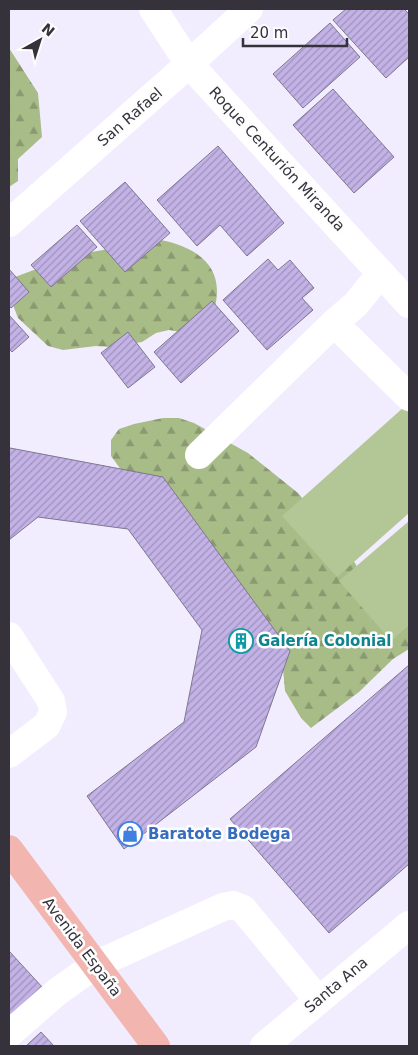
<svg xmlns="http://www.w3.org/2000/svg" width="418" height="1055" viewBox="0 0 418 1055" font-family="'DejaVu Sans',sans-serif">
  <defs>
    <pattern id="forest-firs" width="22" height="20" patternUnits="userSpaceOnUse" patternTransform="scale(1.25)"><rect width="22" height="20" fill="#a8bc88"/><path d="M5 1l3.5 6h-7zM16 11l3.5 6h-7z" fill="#8a9970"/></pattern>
    <pattern id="building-hatch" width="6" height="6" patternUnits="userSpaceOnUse" patternTransform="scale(1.25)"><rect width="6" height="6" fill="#c3b2e6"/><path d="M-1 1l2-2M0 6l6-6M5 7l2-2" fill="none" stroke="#9f91bc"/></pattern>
  </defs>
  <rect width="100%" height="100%" fill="#f2edfe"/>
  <g fill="url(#forest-firs)">
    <path d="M9,48L38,93L42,137L18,159V181L9,187Z"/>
    <path d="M161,240C204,249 228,272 212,317L187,333L169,330L156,333L142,342L111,347L96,346L63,350L48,346L18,318L13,305L15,277L74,255Z"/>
    <path d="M163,418H179L194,423L248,453L298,493L355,563L362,576L409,570V649L393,659L359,692L311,728L301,718L285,691L281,646L127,478L111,456V440L119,429L134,424Z"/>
  </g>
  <g fill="#b3c696">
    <path d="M404,407L409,413V513L337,577L282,516Z"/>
    <path d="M409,521V625L391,641L339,581Z"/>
  </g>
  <g fill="url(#building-hatch)" stroke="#7e778f">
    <path d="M346,9H404L409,14V57L386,78L333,20Z"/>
    <path d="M330,23L360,57L303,108L273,74Z"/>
    <path d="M333,89L394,157L354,193L293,125Z"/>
    <path d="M218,146L284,223L247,256L220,225L197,246L157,200Z"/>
    <path d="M125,182L170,233L125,272L80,221Z"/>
    <path d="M77,225L97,247L51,287L31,265Z"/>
    <path d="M268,259L278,270L290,260L314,288L302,298L313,310L267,350L223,300Z"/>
    <path d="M9,269L29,292L11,308L9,306Z"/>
    <path d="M212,301L239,331L181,383L154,352Z"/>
    <path d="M9,315L29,337L12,352L9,349Z"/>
    <path d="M128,332L155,367L128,388L101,353Z"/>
    <path d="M10,448L163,477L290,651L256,747L124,849L87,796L184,722L202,630L128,529L38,517L9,540V450Z"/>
    <path d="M409,665V864L329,933L230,819Z"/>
    <path d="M9,951L43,988L9,1019Z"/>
    <path d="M41,1032L54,1046H26Z"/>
  </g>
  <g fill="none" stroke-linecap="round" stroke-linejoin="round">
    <g stroke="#fff" stroke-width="28">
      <path d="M153,9L189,64L409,304"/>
      <path d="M9,223L189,64L249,9"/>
      <path d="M334,323L409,397"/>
      <path d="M199,455L334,323L356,304L381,273"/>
      <path d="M9,636L51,701L53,712L47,725L9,754"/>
      <path d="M9,1034L57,992L95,965L223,907L233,905L243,909L318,1000"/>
      <path d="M264,1046L409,925"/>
    </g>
    <path stroke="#f2b5b0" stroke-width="28" d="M9,849L156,1046"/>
  </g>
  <defs>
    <symbol id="building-ring" viewBox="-11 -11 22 22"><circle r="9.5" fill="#fdfdfd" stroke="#0f9aa8" stroke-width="1.5"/><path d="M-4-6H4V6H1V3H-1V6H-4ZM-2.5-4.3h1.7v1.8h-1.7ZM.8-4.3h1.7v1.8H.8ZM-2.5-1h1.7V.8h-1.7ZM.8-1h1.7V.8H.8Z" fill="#0f9aa8"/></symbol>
    <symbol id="shop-ring" viewBox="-11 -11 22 22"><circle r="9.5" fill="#fdfdfd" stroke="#3f7fe0" stroke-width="1.5"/><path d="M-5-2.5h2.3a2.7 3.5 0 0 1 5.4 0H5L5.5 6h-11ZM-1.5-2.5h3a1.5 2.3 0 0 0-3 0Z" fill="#3f7fe0"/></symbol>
  </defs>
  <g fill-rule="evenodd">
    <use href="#building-ring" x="227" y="627" width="28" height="28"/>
    <use href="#shop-ring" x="116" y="820" width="28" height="28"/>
  </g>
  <g text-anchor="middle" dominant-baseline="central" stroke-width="5" stroke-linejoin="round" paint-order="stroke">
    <g font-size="15" fill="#35323c" stroke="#fdfdfd">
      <text transform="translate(130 117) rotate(-41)">San Rafael</text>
      <text transform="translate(277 159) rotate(47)">Roque Centurión Miranda</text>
      <text transform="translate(82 947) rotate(53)">Avenida España</text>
      <text transform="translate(336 985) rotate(-40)">Santa Ana</text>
    </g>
    <g font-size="15" font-weight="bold" fill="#0d838f" stroke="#fdfdfd" text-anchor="start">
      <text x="258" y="641">Galería Colonial</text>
    </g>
    <g font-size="15" font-weight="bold" fill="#366cbe" stroke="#fdfdfd" text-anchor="start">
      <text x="148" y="834">Baratote Bodega</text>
    </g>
  </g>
  <rect width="418" height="1055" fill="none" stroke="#35323c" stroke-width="20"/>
  <g transform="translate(40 40) rotate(39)" stroke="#fdfdfd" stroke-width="4" paint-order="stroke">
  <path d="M0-4L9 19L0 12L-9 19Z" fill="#35323c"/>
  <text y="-8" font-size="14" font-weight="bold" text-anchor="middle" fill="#35323c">N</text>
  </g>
  <path d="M243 38v8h104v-8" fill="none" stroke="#35323c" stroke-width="2.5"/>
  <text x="250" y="38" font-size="15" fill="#35323c" stroke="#fdfdfd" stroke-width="4" paint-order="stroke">20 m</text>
</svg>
